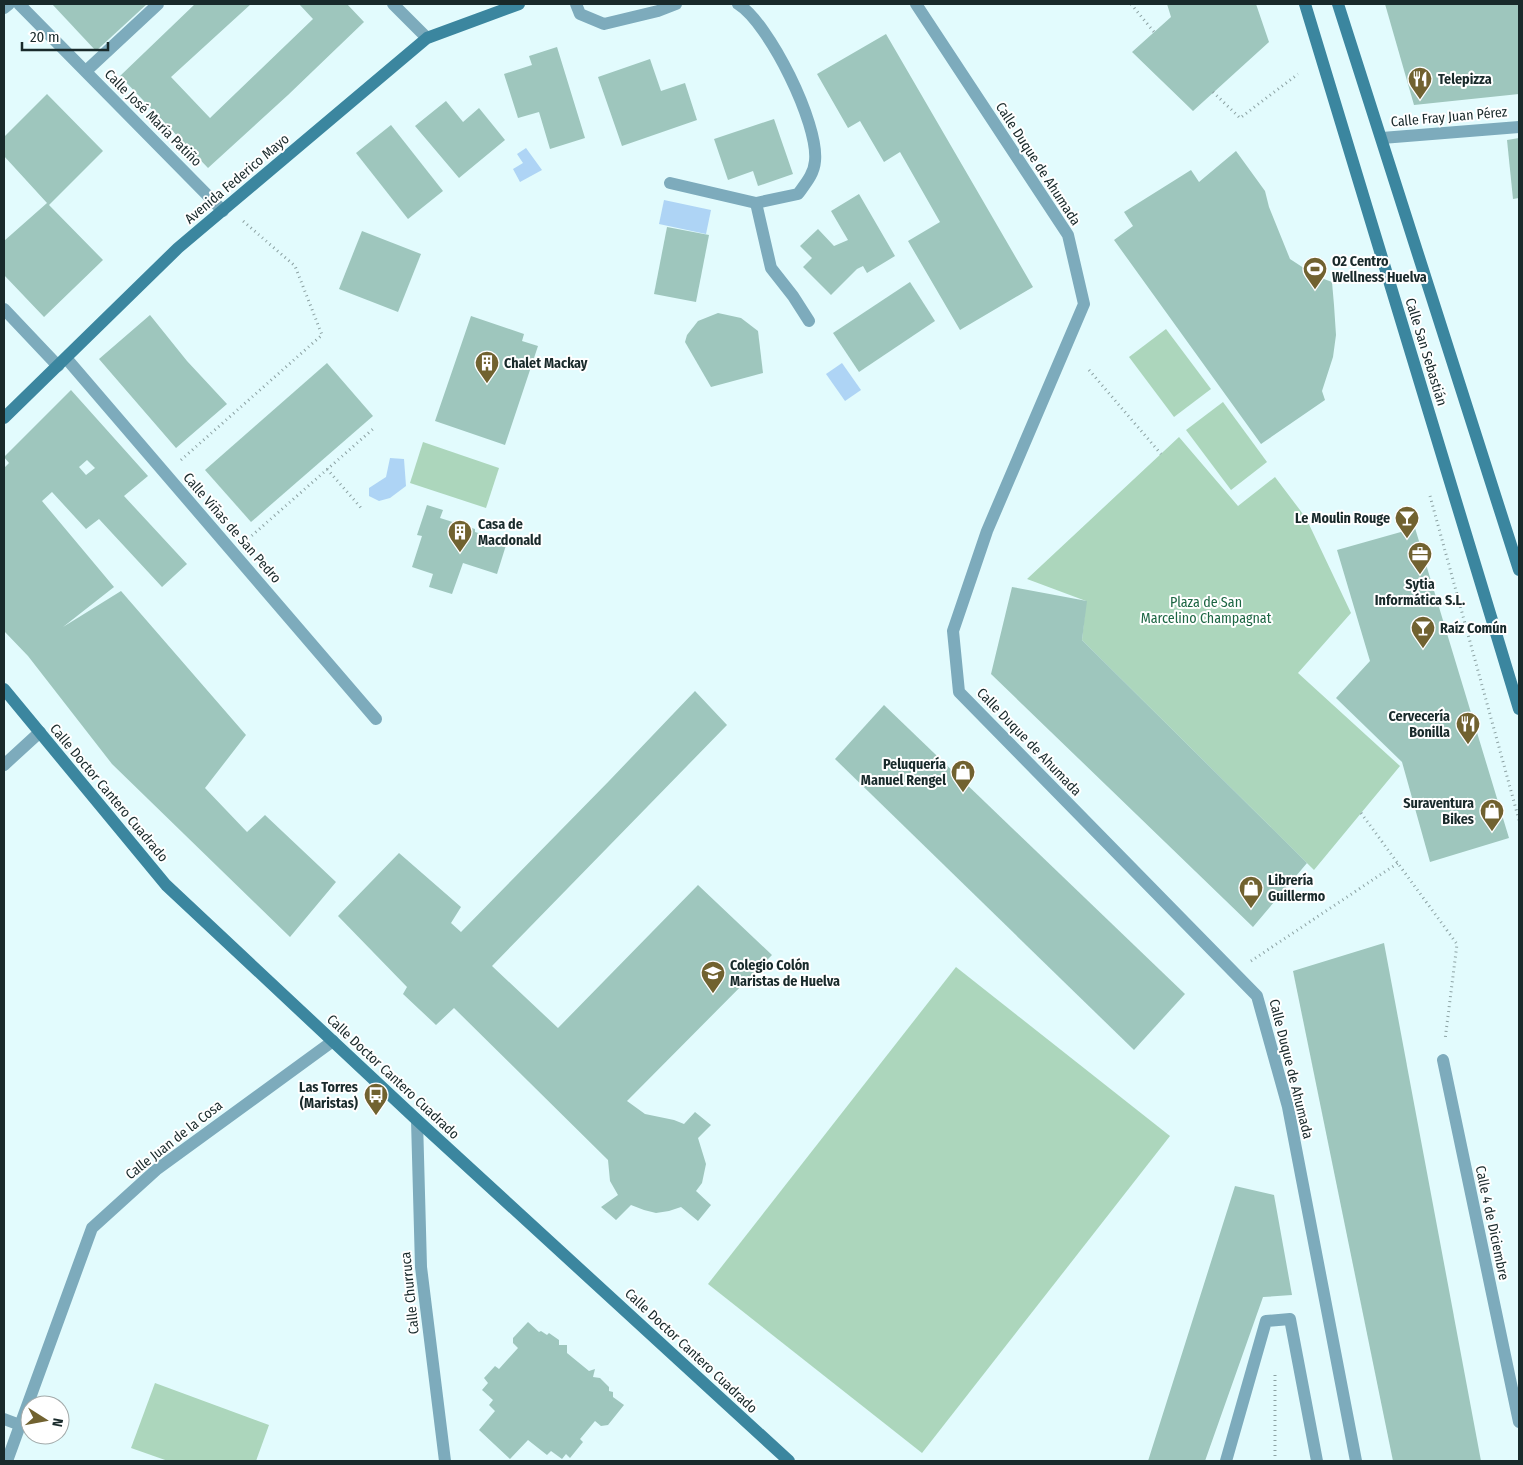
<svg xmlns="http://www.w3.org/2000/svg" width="1523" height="1465" viewBox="0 0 1523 1465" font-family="'Fira Sans Condensed',sans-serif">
  <rect width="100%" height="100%" fill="#e2fbfd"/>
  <g fill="#acd6bc">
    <path d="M1166,329L1211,389L1174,417L1129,357Z"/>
    <path d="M1223,402L1267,462L1231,490L1186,430Z"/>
    <path d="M1179,437L1238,506L1275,477L1306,518L1351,613L1298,673L1400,766L1314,870L1082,640L1086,601L1027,579Z"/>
    <path d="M423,442L499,468L486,508L410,483Z"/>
    <path d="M956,967L1170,1136L922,1453L708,1284Z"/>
    <path d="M155,1383L269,1425L256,1461H168L131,1448Z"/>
  </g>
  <g fill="#aed4f5">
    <path d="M526,148L542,170L520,182L513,169L523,163L517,154Z"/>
    <path d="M664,200L711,210L706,234L659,224Z"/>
    <path d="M842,363L861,390L845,401L826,374Z"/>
    <path d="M390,458L404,459L406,486L390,498L379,501L369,496V488L386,477Z"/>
  </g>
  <g fill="#9ec6bd" fill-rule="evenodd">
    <path d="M52,4H147L96,51Z"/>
    <path d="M195,4H251L171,77L210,118L313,19L299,4H347L364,22L288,95L208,168L120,76Z"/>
    <path d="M1167,4H1256L1269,42L1193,111L1132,52L1171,17Z"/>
    <path d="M1385,4H1519V94L1414,105Z"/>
    <path d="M886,34L1033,287L960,330L908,241L940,222L900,152L884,162L860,121L848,128L817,74Z"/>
    <path d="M557,47L585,138L550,149L539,112L518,118L504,74L532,65L529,56Z"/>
    <path d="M650,59L661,91L685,83L697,120L622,146L598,77Z"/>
    <path d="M47,94L103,151L49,205L103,260L44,317L4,275V241L47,203L4,156V137Z"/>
    <path d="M446,101L463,122L479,108L505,140L459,178L415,126Z"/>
    <path d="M774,119L793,174L758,186L753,171L728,180L714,139Z"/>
    <path d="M391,125L443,191L408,219L356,153Z"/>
    <path d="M1519,138V198L1513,199L1507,140Z"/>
    <path d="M1236,151L1265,191L1269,207L1290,259L1316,276L1332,282L1334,305L1336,335L1333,357L1322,391L1325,400L1261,444L1114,240L1133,226L1124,212L1191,170L1199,182Z"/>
    <path d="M859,194L895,256L867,273L863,266L857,269L831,295L803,267L812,258L800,246L818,229L834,246L848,240L831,211Z"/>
    <path d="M667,227L709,235L696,302L654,294Z"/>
    <path d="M362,231L421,254L398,312L339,289Z"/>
    <path d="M910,282L935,321L859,372L833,333Z"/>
    <path d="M718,313L741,318L758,331L763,373L711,387L685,342L687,335L698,321Z"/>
    <path d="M150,315L187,361L227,404L176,448L99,359Z"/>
    <path d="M471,316L524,334L522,341L538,346L505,445L435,421Z"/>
    <path d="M327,363L373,416L251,522L205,470Z"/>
    <path d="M71,390L148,476L124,496L187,564L162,587L99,519L86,529L52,492L42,501L114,587L63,627L121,591L246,735L205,788L247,832L265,815L336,882L290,937L112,764L28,656L4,631V468L9,463L4,457ZM87,460L95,468L86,475L79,467Z"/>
    <path d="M427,505L443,510L440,518L475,529V532L507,542L497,574L463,563L452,594L429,587L433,574L412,567L422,536L417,535Z"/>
    <path d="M1415,528L1509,838L1430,862L1402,762L1336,698L1370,661L1337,550Z"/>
    <path d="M1012,587L1087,601L1082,640L1307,863L1253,927L991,674Z"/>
    <path d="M695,691L727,725L492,966L558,1028L698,885L772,955L627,1101L645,1114L674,1120L684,1124L695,1112L711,1125L698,1138L706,1164L702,1183L696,1191L711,1205L698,1221L681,1207L669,1211L656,1213L644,1210L631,1205L616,1220L601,1207L618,1195L610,1181L608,1160L454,1008L436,1025L403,994L407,987L338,916L399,853L461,907L451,923L461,932L609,781Z"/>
    <path d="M884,705L1185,994L1134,1050L835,759Z"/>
    <path d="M1384,943L1481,1461H1393L1293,971Z"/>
    <path d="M1235,1186L1274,1195L1292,1295L1263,1297L1205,1461H1148Z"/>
    <path d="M528,1322L539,1332L541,1331L547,1335L549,1333L559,1340V1345H567V1353L589,1371L595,1369L593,1377L600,1378L609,1387V1391L613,1392V1397L624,1405L608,1425L601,1426L595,1421L580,1439L583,1442L570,1458L566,1454L562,1459L551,1451L547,1455L528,1440L510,1459L479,1430L495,1411L489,1405L493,1400L482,1390L488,1383L484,1378L495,1366L499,1369L518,1348L513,1343V1338Z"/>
  </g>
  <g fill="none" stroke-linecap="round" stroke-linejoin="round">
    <g stroke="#8ca2a3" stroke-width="3" stroke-dasharray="1 4" stroke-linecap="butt">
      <path d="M1131,4L1154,32"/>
      <path d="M1213,92L1240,118L1298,74"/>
      <path d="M1089,370L1161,454"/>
      <path d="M181,460L322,335L295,266L243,221"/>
      <path d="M327,469L362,509"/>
      <path d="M1430,496L1519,820"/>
      <path d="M248,539L373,429"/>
      <path d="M1361,813L1457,944L1445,1040"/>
      <path d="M1251,961L1398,863"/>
      <path d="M1275,1461V1372"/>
    </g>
    <g stroke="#7dabbc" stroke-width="12">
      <path d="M19,4L223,211"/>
      <path d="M393,4L427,38"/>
      <path d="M576,4L580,14L604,24L658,11L676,4"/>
      <path d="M916,4L1068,235L1084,304L987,531L953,631L959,692L1257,996L1288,1107L1356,1461"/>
      <path d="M4,8L9,4"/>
      <path d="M86,71L158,4"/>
      <path d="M1382,138L1519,127"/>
      <path d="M670,183L756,203L798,194C806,183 814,174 815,161C819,124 769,23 738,4"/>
      <path d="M756,203L771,268L793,296L809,321"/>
      <path d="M4,309L58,366"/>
      <path d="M66,358L376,719"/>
      <path d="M4,765L40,732"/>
      <path d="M1443,1060L1519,1422"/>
      <path d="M417,1120L421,1267L445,1461"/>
      <path d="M4,1419L20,1425"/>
      <path d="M7,1461L92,1228L156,1170L333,1041"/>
      <path d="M1226,1461L1266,1321L1290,1319L1317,1461"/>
    </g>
    <g stroke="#3b869f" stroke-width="12">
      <path d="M1305,4L1519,709"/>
      <path d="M1338,4L1519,570"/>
      <path d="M4,418L178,248L427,38L519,4"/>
      <path d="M4,689L166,885L417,1120L789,1461"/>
    </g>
  </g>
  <defs>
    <symbol id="restaurant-pin" viewBox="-11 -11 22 30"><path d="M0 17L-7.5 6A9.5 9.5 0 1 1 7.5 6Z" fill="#716230" stroke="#fff"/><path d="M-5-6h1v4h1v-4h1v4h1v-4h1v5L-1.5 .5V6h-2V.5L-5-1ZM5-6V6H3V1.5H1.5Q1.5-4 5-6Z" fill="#fff"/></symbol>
    <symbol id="stadium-pin" viewBox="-11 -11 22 30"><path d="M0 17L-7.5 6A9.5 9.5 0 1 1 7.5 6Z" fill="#716230" stroke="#fff"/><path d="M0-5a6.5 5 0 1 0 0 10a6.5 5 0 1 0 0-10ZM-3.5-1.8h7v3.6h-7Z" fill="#fff"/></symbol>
    <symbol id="building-pin" viewBox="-11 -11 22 30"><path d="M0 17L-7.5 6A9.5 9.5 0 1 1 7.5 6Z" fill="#716230" stroke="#fff"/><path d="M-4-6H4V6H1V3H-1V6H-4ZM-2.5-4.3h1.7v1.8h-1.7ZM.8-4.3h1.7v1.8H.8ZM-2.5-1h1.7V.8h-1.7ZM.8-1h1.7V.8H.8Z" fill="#fff"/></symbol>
    <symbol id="bar-pin" viewBox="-11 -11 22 30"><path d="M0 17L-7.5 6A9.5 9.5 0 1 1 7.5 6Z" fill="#716230" stroke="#fff"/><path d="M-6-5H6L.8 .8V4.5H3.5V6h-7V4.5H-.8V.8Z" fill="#fff"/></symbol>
    <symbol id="office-pin" viewBox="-11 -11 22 30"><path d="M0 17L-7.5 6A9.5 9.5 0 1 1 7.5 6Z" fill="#716230" stroke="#fff"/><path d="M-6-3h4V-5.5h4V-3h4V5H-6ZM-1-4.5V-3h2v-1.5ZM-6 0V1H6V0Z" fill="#fff"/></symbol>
    <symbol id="shop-pin" viewBox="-11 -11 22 30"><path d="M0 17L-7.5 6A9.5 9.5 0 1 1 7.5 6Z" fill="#716230" stroke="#fff"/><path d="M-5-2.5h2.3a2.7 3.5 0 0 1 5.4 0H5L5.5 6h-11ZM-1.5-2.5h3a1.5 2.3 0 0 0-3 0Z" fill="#fff"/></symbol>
    <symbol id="school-pin" viewBox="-11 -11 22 30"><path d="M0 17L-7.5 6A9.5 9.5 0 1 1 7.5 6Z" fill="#716230" stroke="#fff"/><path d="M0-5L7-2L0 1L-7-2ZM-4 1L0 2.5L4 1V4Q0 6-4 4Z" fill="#fff"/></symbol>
    <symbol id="bus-pin" viewBox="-11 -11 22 30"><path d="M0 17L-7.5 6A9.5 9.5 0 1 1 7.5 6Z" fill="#716230" stroke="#fff"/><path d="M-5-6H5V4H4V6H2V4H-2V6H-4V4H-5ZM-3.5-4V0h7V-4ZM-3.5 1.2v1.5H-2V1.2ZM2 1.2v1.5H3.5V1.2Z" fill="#fff"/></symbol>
  </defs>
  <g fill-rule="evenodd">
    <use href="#restaurant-pin" x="1406" y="65" width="28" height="38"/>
    <use href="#stadium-pin" x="1301" y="255" width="28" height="38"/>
    <use href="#building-pin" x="473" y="349" width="28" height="38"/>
    <use href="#bar-pin" x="1393" y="504" width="28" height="38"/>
    <use href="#building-pin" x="446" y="518" width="28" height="38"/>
    <use href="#office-pin" x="1406" y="540" width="28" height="38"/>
    <use href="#bar-pin" x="1409" y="614" width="28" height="38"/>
    <use href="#restaurant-pin" x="1454" y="710" width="28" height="38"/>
    <use href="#shop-pin" x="949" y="758" width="28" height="38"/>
    <use href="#shop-pin" x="1478" y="797" width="28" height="38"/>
    <use href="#shop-pin" x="1237" y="874" width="28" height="38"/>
    <use href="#school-pin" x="699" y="959" width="28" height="38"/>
    <use href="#bus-pin" x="362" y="1081" width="28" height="38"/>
  </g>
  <g text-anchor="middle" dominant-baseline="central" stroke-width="4" stroke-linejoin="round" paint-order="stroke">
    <g font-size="14" font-weight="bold" fill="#192a2b" stroke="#fff" text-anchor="start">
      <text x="1438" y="79">Telepizza</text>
      <text x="1332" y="261">O2 Centro<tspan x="1332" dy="16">Wellness Huelva</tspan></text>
      <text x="504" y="363">Chalet Mackay</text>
      <text x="1390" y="518" text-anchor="end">Le Moulin Rouge</text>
      <text x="478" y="524">Casa de<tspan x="478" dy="16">Macdonald</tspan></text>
      <text x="1420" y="584" text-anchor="middle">Sytia<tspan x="1420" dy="16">Informática S.L.</tspan></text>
      <text x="1440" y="628">Raíz Común</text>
      <text x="1450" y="716" text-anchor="end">Cervecería<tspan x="1450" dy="16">Bonilla</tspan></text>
      <text x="946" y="764" text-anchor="end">Peluquería<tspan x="946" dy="16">Manuel Rengel</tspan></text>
      <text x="1474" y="803" text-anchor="end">Suraventura<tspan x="1474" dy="16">Bikes</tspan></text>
      <text x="1268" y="880">Librería<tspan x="1268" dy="16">Guillermo</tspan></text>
      <text x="730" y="965">Colegio Colón<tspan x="730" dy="16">Maristas de Huelva</tspan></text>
      <text x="358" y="1087" text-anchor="end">Las Torres<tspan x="358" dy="16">(Maristas)</tspan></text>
    </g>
    <g font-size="14" fill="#192a2b" stroke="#fff">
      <text transform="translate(1449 117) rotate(-5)">Calle Fray Juan Pérez</text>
      <text transform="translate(153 118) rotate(45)">Calle José María Patiño</text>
      <text transform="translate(1038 164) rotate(57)">Calle Duque de Ahumada</text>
      <text transform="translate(237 179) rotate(-40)">Avenida Federico Mayo</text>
      <text transform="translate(1426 352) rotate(73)">Calle San Sebastián</text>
      <text transform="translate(232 528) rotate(49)">Calle Viñas de San Pedro</text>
      <text transform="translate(1029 742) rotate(46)">Calle Duque de Ahumada</text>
      <text transform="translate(109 793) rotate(50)">Calle Doctor Cantero Cuadrado</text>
      <text transform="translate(1291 1069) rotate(76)">Calle Duque de Ahumada</text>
      <text transform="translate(393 1077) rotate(43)">Calle Doctor Cantero Cuadrado</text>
      <text transform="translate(174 1140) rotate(-38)">Calle Juan de la Cosa</text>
      <text transform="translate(1492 1223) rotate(78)">Calle 4 de Diciembre</text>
      <text transform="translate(410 1293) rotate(-96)">Calle Churruca</text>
      <text transform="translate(691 1351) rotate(43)">Calle Doctor Cantero Cuadrado</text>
    </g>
    <g font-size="14" fill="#1c6643" stroke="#fff">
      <text x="1206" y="602">Plaza de San<tspan x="1206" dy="16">Marcelino Champagnat</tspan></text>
    </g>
  </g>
  <rect width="1523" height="1465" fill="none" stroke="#192a2b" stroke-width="10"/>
  <g transform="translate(45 1420) rotate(101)"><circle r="24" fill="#ffffff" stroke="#a3aaaa"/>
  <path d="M0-4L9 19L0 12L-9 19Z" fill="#716230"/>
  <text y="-8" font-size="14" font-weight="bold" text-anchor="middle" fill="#192a2b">N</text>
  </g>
  <path d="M22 42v8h86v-8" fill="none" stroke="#192a2b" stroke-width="2.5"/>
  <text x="30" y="42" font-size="15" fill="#192a2b" stroke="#ffffff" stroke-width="4" paint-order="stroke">20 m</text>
</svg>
